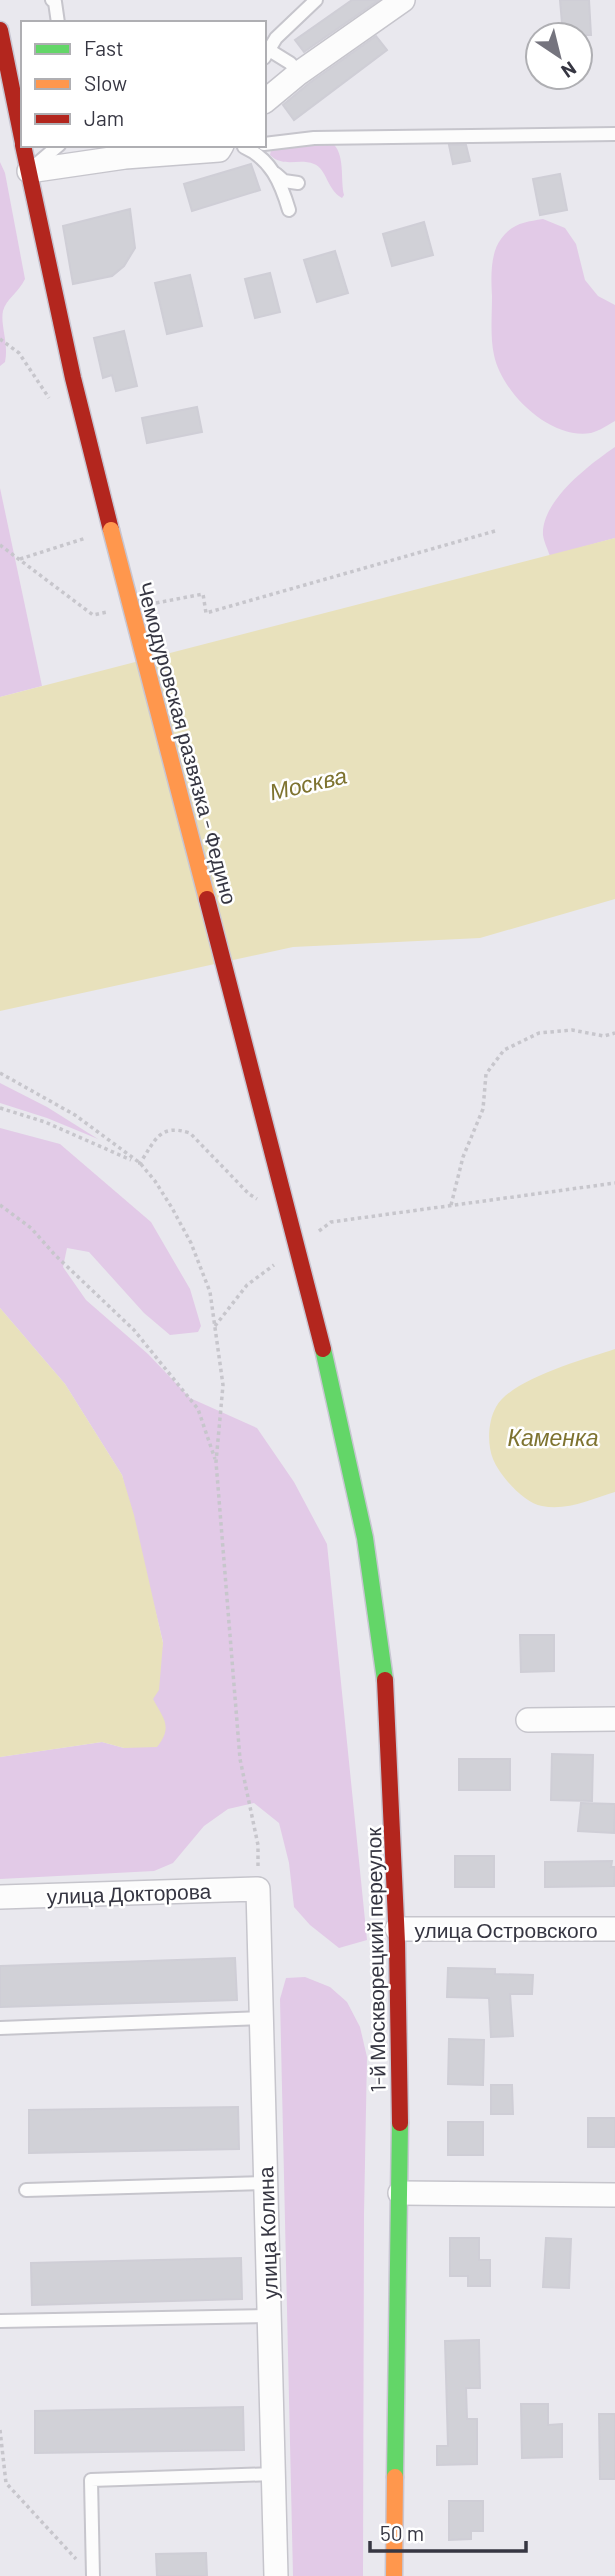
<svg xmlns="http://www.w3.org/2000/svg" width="615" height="2576" viewBox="0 0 615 2576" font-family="Barlow,sans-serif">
  <rect width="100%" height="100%" fill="#e9e8ee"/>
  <g fill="#e2cae7">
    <path d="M331,142C346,153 340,179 344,195L342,198C327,190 327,169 314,164C299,158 283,168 270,155L271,150L293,145Z"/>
    <path d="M0,162L5,173L25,279C19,292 6,299 3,311C0,325 9,343 5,362L0,366Z"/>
    <path d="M543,219L565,228L576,244L585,280L598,296L615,305V421C608,425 599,431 591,433C550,440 502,393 494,355C490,337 492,315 492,296C491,279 490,253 501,239C512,223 526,222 543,219Z"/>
    <path d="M615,447V538L550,556C548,550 544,542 543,535C541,501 590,464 615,447Z"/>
    <path d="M0,488L42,686L0,697Z"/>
    <path d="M0,1083L47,1107L98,1139L47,1118L0,1103Z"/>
    <path d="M0,1128L60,1144L151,1222L190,1289L201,1326L198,1332L170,1335L144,1313L89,1252L67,1248L63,1267L86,1300L148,1354L190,1398L257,1428L294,1482L327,1544L367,1940L339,1948L310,1925L294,1907L289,1863L279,1823L254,1803L228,1809L204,1826L173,1863L154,1871L0,1879V1757L102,1742L124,1748L153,1699L163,1642L122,1475L65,1384L0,1308Z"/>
    <path d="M305,1977L330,1987L347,2002L360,2027L367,2057L364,2214L363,2576H293L280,1999L286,1978Z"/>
  </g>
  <g fill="#e8e1bc">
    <path d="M615,538V899L480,938L293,947L0,1011V697Z"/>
    <path d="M0,1308L65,1384L122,1475L134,1515L163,1643L159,1690L153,1699C164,1719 173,1727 157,1747L124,1748L102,1742L0,1757Z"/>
    <path d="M615,1349V1492C592,1499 567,1511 542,1506C524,1503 500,1476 493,1459C487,1444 488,1421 496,1407C511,1379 585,1359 615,1349Z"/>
  </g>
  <g fill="#d1d1d7" stroke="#cfced6" stroke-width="2">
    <path d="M352,0H379L304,52L295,40Z"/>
    <path d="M560,0H589L591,35H563Z"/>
    <path d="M376,36L387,50L294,120L283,105L308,84Z"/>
    <path d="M449,145H466L470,161L453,164Z"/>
    <path d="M251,164L260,190L192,211L184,184Z"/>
    <path d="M560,174L567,210L540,215L533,179Z"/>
    <path d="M130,209L135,248L124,266L112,276L73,284L63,226Z"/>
    <path d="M424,222L433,255L392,266L383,234Z"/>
    <path d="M335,251L348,293L317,302L304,260Z"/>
    <path d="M270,273L280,312L255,318L245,279Z"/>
    <path d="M190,275L202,326L167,334L155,283Z"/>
    <path d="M124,331L137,386L116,391L112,375L103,378L94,338Z"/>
    <path d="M197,407L202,432L147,443L142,418Z"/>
    <path d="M520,1635H554V1671L521,1672Z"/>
    <path d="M552,1754L593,1755L592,1801L551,1800Z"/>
    <rect x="459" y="1759" width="51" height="31"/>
    <path d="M581,1803L615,1804L614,1833L578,1831Z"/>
    <rect x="455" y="1856" width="39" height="31"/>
    <path d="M612,1861L611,1867H615L614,1886L545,1887V1862Z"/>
    <path d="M235,1958L237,2000L0,2007V1966Z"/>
    <path d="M448,1968L495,1969V1974L533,1975L532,1994H510L513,2036L491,2037L489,1998L447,1997Z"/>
    <path d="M449,2039L484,2040L483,2085L448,2084Z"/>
    <path d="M491,2085H512L513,2114H491Z"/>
    <path d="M238,2107L239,2149L29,2153V2110Z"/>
    <rect x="588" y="2118" width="27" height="29"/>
    <rect x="448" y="2122" width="35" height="33"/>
    <path d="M450,2238H479V2260H490V2286H468V2276H450Z"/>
    <path d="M546,2238L571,2239L569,2288L543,2287Z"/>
    <path d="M241,2258L242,2299L32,2305L31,2263Z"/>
    <path d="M479,2340L480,2388H466L467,2419H477V2464L437,2465V2446H448L445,2341Z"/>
    <path d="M521,2404H548V2425L562,2424V2457L522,2458Z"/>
    <path d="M243,2407L244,2450L35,2453V2411Z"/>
    <path d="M599,2414H615V2479H600Z"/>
    <path d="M449,2501H483V2531H471V2539L449,2540Z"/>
    <path d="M206,2553L207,2576H157L156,2554Z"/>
  </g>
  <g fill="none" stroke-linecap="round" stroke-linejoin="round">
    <defs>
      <g id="lane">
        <path d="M52,0L55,2L58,23"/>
        <path d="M269,50L290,63L299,73"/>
        <path d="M264,58L276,38L316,0"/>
        <path d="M264,144L314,138L615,134"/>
        <path d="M244,147C271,159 281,183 289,210"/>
        <path d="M32,168L59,145"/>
        <path d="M276,174L284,181L298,183"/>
        <path d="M0,2028L261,2018"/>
        <path d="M26,2190L265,2183"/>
        <path d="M0,2321L269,2316"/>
        <path d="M93,2576L91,2480L274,2474"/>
      </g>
      <g id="street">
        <path d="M264,102L299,73L403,0"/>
        <path d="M29,171L125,157L219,150L222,145"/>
        <path d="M528,1720L615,1719"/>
        <path d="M0,1897L258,1889L276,2576"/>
        <path d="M397,1929H615"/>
        <path d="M400,2193L615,2195"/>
      </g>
      <g id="fast">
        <path d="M323,1349L365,1538L385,1680"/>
        <path d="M395,2477L400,2123"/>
      </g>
      <path id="slow" d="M394,2576L395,2477"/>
      <g id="jam">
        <path d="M0,30L23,143"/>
        <path d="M23,145L73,378L111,530"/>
        <path d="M385,1680L397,1942L400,2123"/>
      </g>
    </defs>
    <use href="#lane" stroke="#c6c5cc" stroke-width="16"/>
    <use href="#street" stroke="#c6c5cc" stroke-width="26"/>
    <use href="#fast" stroke="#c8c6d2" stroke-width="19"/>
    <use href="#slow" stroke="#c8c6d2" stroke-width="19"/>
    <use href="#jam" stroke="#c8c6d2" stroke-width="19"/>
    <g stroke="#c7c6cc" stroke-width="3.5" stroke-dasharray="3.5 3.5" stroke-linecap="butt">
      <path d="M0,339L19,353L49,398"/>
      <path d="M0,545L93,615L107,612"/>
      <path d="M20,559L86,538"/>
      <path d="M156,603L203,594L206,613L495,531"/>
      <path d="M0,1073L75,1115L140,1163L155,1181L172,1208L191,1243L210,1292L223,1385L216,1462L240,1759L258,1845V1868"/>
      <path d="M0,1108L45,1122L131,1160"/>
      <path d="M138,1163H140C155,1141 159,1123 190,1133L249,1194L257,1199"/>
      <path d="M0,1205L31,1228L55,1255L134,1330L198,1409L215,1459"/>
      <path d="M451,1205L463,1157L483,1109L486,1074L504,1050L539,1033L572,1030L604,1036L615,1033"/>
      <path d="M319,1231L331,1222L615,1183"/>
      <path d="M215,1326L247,1285L274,1265"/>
      <path d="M0,2430L6,2483L76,2559"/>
    </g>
    <use href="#lane" stroke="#fcfcfc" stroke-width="12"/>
    <use href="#street" stroke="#fcfcfc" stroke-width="23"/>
    <use href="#fast" stroke="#63d668" stroke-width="16"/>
    <use href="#slow" stroke="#ff974d" stroke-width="16"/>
    <use href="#jam" stroke="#b3261e" stroke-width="16"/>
    <defs>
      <path id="slow-bridge" d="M111,530L207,899"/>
      <path id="jam-bridge" d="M207,899L323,1349"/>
    </defs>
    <use href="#slow-bridge" stroke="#c8c6d2" stroke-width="19" stroke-linecap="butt"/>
    <use href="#jam-bridge" stroke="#c8c6d2" stroke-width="19" stroke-linecap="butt"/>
    <use href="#slow-bridge" stroke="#ff974d" stroke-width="16"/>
    <use href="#jam-bridge" stroke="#b3261e" stroke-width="16"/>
  </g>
  <g text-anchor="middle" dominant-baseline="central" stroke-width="5" stroke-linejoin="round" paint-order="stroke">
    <g font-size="21" fill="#363642" stroke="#fff">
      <text transform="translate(188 743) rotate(75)">Чемодуровская развязка - Федино</text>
      <text transform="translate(129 1893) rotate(-2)">улица Докторова</text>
      <text x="506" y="1929">улица Островского</text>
      <text transform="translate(375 1960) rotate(-91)">1-й Москворецкий переулок</text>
      <text transform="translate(267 2233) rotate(-92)">улица Колина</text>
    </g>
    <g font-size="23" font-style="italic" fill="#7e7330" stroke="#fff">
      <text transform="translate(308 783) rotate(-13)">Москва</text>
      <text x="553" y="1437">Каменка</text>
    </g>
  </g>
  <rect x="21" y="21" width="245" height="126" fill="#ffffff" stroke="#afafb3" stroke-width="2"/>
  <rect x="35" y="44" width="35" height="10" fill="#63d668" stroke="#afafb3" stroke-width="2"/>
  <text x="84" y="56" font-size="21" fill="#363642">Fast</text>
  <rect x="35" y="79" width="35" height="10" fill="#ff974d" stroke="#afafb3" stroke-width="2"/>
  <text x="84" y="91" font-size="21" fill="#363642">Slow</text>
  <rect x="35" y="114" width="35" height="10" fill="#b3261e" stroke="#afafb3" stroke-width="2"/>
  <text x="84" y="126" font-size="21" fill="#363642">Jam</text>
  <g transform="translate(559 56) rotate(145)"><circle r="33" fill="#ffffff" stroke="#afafb3" stroke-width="2"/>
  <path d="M0-5L12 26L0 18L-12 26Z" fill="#75747e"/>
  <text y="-10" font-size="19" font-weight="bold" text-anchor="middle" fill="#363642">N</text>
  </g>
  <path d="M370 2541v10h156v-10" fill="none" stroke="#363642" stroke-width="3.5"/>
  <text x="380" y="2541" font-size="21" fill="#363642" stroke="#ffffff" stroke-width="5" paint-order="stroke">50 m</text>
</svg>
